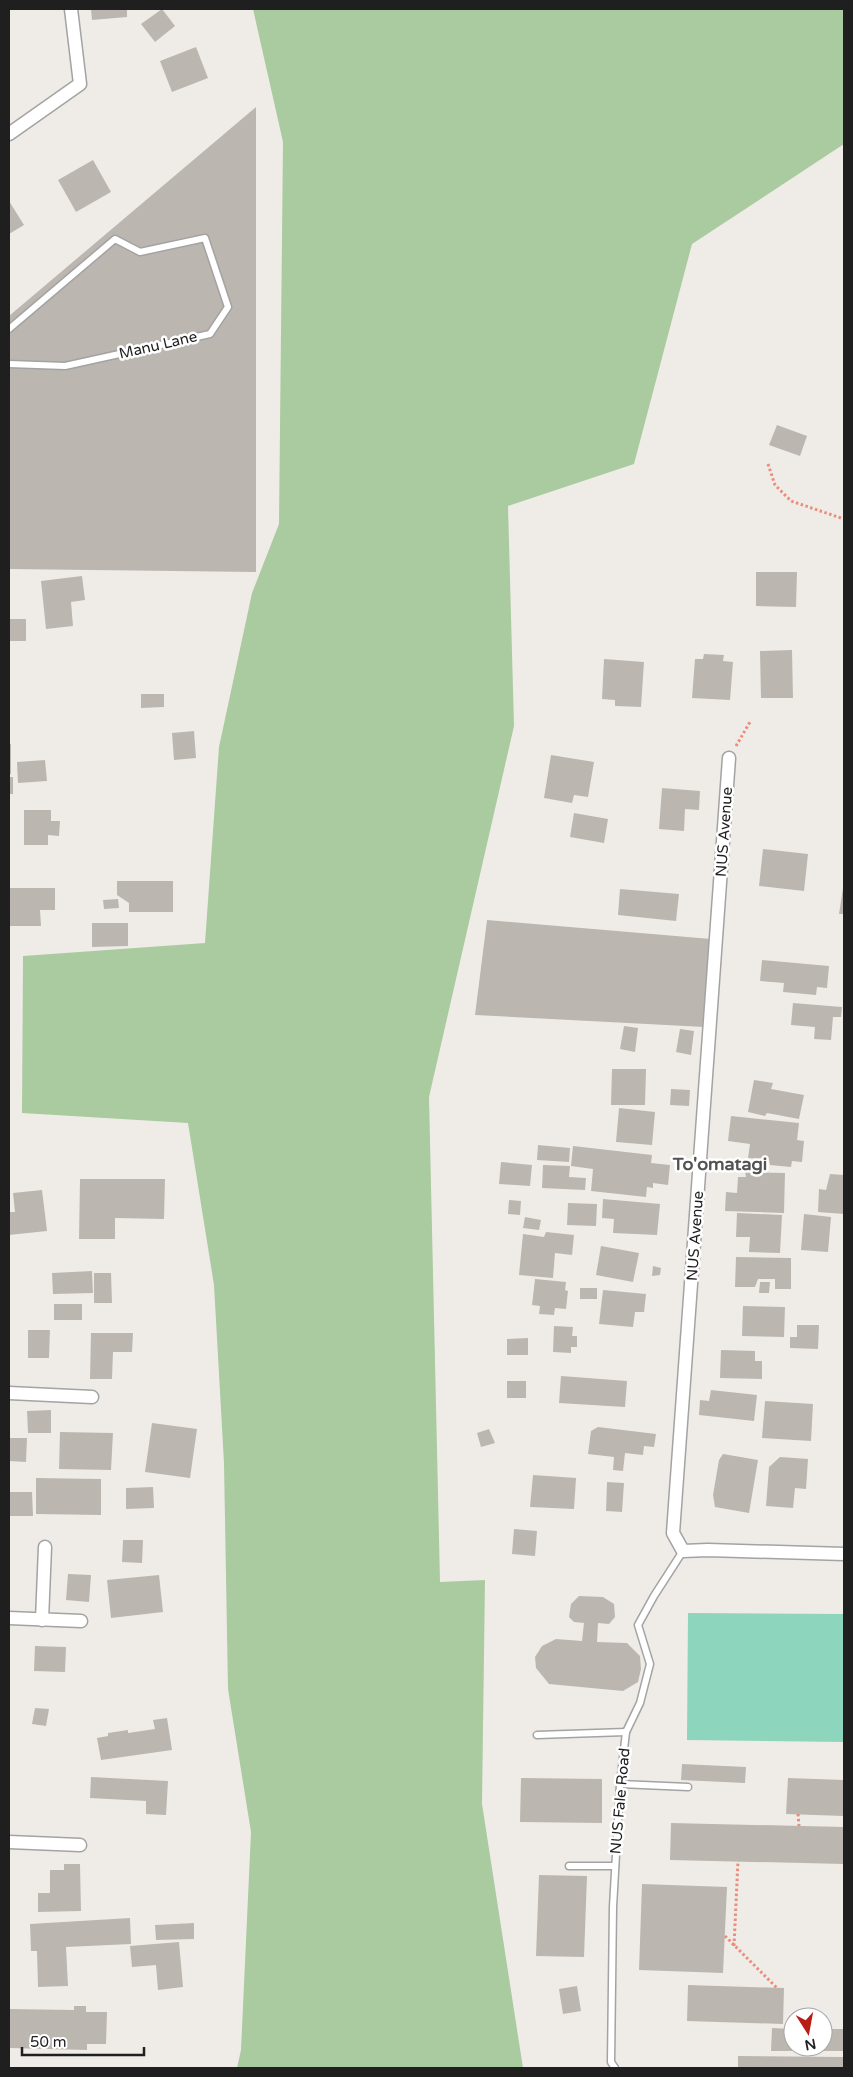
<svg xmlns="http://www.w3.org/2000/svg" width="853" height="2077" viewBox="0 0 853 2077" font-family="'Varela Round',sans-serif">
  <rect width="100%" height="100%" fill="#efece7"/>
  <path fill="#aacaa0" d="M253,9H844V144L692,244L634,464L508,506L514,726L429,1097L440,1582L485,1580L482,1804L523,2068H237L241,2050L251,1832L228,1689L224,1463L214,1285L188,1123L22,1113L23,956L205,943L219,747L252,593L279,524L283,142Z"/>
  <path fill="#8dd5bc" d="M688,1613L844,1614V1742L687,1740Z"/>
  <g fill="#bcb6b0">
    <path d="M91,9H127V17L92,20Z"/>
    <path d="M162,9L175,26L155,42L141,24Z"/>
    <path d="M196,47L208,78L172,92L160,61Z"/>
    <path d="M256,107V572L9,569V316Z"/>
    <path d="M93,160L111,192L76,212L58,180Z"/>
    <path d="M9,201L24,225L9,234Z"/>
    <path d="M777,425L807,436L800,456L769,445Z"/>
    <path d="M756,572H797L796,607L756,606Z"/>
    <path d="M82,576L85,600L71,602L73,626L46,629L41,581Z"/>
    <rect x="9" y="619" width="17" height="22"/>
    <path d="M792,650L793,698H761L760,651Z"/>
    <path d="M704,654L724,655L723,661L733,662L730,700L692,698L695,659H703Z"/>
    <path d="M604,659L644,662L641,707L615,706V700L602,699Z"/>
    <path d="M141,694H164V707L141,708Z"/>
    <path d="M194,731L196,758L174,760L172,733Z"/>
    <rect x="9" y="744" width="2" height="30"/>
    <path d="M551,755L594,762L588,797L574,795L572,803L544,798Z"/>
    <path d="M45,760L47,781L18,783L17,762Z"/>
    <rect x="9" y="777" width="4" height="17"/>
    <path d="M662,788L700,791L699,810L685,809L684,831L659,829Z"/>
    <path d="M24,810H51V821H60L59,836L48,835V845H24Z"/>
    <path d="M574,813L608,819L604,843L570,837Z"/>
    <path d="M763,849L808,854L804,891L759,886Z"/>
    <path d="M117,881H173V912H129V903L117,895Z"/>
    <path d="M9,888H55V910H40L41,926H9Z"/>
    <path d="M843,888H844V914H839Z"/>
    <path d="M620,889L679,894L676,921L618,915Z"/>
    <path d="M118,899L119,908L104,909L103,900Z"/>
    <path d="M487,920L711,939L704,1027L475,1015Z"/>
    <path d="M92,923H128V946L92,947Z"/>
    <path d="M762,960L829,966L827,988L817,987L816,995L783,992L784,983L760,981Z"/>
    <path d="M793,1003L842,1007L841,1017H833L831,1040L814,1039L815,1027L791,1025Z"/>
    <path d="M624,1026L638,1028L635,1052L620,1049Z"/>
    <path d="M680,1029L694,1031L691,1055L676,1052Z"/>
    <path d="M612,1069H646L645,1105H611Z"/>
    <path d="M754,1080L773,1083L771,1089L804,1095L799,1119L767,1113L765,1116L748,1112Z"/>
    <path d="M671,1089L690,1090L689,1106L670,1105Z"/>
    <path d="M619,1108L655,1112L652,1145L616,1142Z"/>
    <path d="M731,1116L799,1123L797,1140L804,1141L802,1162L792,1161L791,1167L770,1165L769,1160L748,1158L750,1144L728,1141Z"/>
    <path d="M538,1145L570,1148L569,1162L537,1160Z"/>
    <path d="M573,1146L652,1155L651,1163L670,1165L668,1185L653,1183V1188L647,1187L646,1197L591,1191L593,1169L571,1166Z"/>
    <path d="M501,1162L532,1165L530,1186L499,1184Z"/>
    <path d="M543,1165L570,1166L569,1177L586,1178L585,1190L542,1188Z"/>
    <path d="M745,1172L785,1173L784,1213L725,1211L726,1192L737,1193L738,1177H746Z"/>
    <path d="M830,1174L844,1175V1214L818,1212L819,1189L826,1190Z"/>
    <path d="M80,1179H165L164,1219L115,1218V1239H79Z"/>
    <path d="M42,1190L47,1231L9,1235V1212H15L13,1193Z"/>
    <path d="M603,1199L660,1204L657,1235L613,1233L614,1219L602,1218Z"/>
    <path d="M509,1200L521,1201L520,1215L508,1214Z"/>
    <path d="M568,1203L597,1204L596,1226L567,1225Z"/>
    <path d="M737,1213L782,1215L780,1253L749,1252L750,1237H736Z"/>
    <path d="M804,1214L831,1217L828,1252L801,1250Z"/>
    <path d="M525,1217L541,1220L539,1230L523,1228Z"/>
    <path d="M546,1232L574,1235L572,1255L555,1253L553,1278L519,1275L523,1234L544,1237Z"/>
    <path d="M601,1246L639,1253L633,1282L596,1275Z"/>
    <path d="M736,1257L791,1258V1289H775V1279H758L755,1287H735Z"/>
    <path d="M653,1266L661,1268L660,1275L652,1276Z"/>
    <path d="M92,1271L93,1293L53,1294L52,1273Z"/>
    <path d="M94,1273H111L112,1303H94Z"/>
    <path d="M535,1279L566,1282L565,1290L568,1291L566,1309L555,1308L554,1315L539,1314L540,1306L532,1305Z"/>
    <path d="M760,1282H770L769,1293H759Z"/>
    <rect x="580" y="1288" width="17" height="11"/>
    <path d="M603,1290L646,1294L644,1312H635L633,1327L599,1324Z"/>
    <rect x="54" y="1304" width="28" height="16"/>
    <path d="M743,1306L785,1307L784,1337L742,1336Z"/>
    <path d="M797,1325H819L818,1349L790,1348V1337H797Z"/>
    <path d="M554,1326L573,1327L572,1336H577V1347H571V1353L553,1352Z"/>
    <path d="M28,1330H50L49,1358H28Z"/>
    <path d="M91,1333H133L132,1352H113L112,1379H90Z"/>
    <path d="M528,1338V1355H507V1339Z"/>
    <path d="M721,1350L755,1351V1361H762V1379L720,1378Z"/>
    <path d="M561,1376L627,1381L625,1407L559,1403Z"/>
    <rect x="507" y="1381" width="19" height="17"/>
    <path d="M711,1390L757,1395L754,1421L699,1415L700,1400L709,1401Z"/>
    <path d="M765,1401L813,1404L811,1441L762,1438Z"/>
    <path d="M51,1410V1433H28L27,1411Z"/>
    <path d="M152,1423L197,1429L190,1478L145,1472Z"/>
    <path d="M598,1427L656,1434L654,1447L644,1446L643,1455L625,1453L623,1471L613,1470L614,1457L588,1454L591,1431Z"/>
    <path d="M489,1429L495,1443L481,1447L477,1433Z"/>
    <path d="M60,1432L113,1433L111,1470L59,1469Z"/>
    <path d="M9,1438H27L26,1462L9,1461Z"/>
    <path d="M723,1454L758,1460L749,1513L715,1507L713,1495L719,1460Z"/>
    <path d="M780,1457L808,1459L806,1489L795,1488L793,1508L766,1506L769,1467Z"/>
    <path d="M533,1475L576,1478L574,1509L530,1507Z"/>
    <path d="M36,1478L101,1479V1515L36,1514Z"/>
    <path d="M607,1482L624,1483L622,1512L606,1511Z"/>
    <path d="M153,1487L154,1508L126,1509V1488Z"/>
    <path d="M9,1492H32L33,1516H9Z"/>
    <path d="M514,1529L537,1531L535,1556L512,1554Z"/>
    <path d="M123,1540H143L142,1563L122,1562Z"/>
    <path d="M68,1574L91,1575L89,1602L66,1600Z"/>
    <path d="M159,1575L163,1612L111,1618L107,1580Z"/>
    <path d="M579,1596L603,1597L614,1604L615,1617L609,1624L598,1623L597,1642L627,1643L640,1656L641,1669L638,1682L623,1691L549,1684L536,1668L535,1657L542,1646L556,1639L582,1641L584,1623L574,1622L569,1617L571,1604Z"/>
    <path d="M35,1646L66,1647L65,1672L34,1671Z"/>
    <path d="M35,1708L49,1709L46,1726L32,1724Z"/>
    <path d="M167,1718L172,1750L101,1760L97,1738L108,1736V1733L128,1730V1733L155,1729L153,1720Z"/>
    <path d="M682,1764L746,1767L745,1783L681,1780Z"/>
    <path d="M91,1777L168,1781L166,1815L146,1814V1801L90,1798Z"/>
    <path d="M521,1778L602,1779V1823L520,1822Z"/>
    <path d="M788,1778L844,1780V1816L786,1814Z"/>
    <path d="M671,1823L844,1827V1864L670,1860Z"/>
    <path d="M64,1864H80L81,1911L38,1912V1893H50V1870H64Z"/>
    <path d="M539,1875L587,1876L584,1957L536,1956Z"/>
    <path d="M642,1884L727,1887L723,1973L639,1970Z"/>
    <path d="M130,1918L131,1944L66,1947L68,1986L38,1987L37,1951H31L30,1924Z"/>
    <path d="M194,1923V1939L156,1940L155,1925Z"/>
    <path d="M179,1942L183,1987L158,1990L156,1965L132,1967L130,1946Z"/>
    <path d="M688,1985L784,1988L783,2024L687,2021Z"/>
    <path d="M577,1986L581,2011L563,2014L559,1989Z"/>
    <path d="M74,2006H86V2012H107L106,2044H87V2050L9,2048V2009L74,2010Z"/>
    <path d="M772,2028L793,2029V2047H823V2029H844V2051H771Z"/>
    <path d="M738,2056L844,2057V2068H738Z"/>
  </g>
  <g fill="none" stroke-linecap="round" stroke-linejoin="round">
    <defs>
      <g id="lane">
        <path d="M9,329L115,239L140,252L205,238L228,307L210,334L65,366L9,364"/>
        <path d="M537,1735L626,1732"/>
        <path d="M620,1784L688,1787"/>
        <path d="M569,1866H615"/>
        <path d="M615,2068L611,2062L613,1907L620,1784L626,1732L640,1703L650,1664L638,1625L654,1596L683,1551"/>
      </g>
      <g id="street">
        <path d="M9,134L80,84L71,9"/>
        <path d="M729,758L673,1533L683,1551L708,1550L844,1554"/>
        <path d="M9,1393L92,1397"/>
        <path d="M9,1618L81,1621"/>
        <path d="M42,1620L45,1547"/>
        <path d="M9,1842L80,1845"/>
      </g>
    </defs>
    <use href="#lane" stroke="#a3a3a3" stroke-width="9"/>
    <use href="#street" stroke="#a3a3a3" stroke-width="15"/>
    <g stroke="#eb8c7c" stroke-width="3" stroke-dasharray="2.5 2.5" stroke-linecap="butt">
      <path d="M768,464L775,485L791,501L844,519"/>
      <path d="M736,746L750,722"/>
      <path d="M798,1814L799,1826"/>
      <path d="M725,1936L777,1988"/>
      <path d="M734,1946L738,1861"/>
    </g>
    <use href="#lane" stroke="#fff" stroke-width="6"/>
    <use href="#street" stroke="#fff" stroke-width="12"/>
  </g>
  <g text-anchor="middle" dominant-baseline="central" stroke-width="5" stroke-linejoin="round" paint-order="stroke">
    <g font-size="15" fill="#1f1f1f" stroke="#fff">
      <text transform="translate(158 345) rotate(-13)">Manu Lane</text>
      <text transform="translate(724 832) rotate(-86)">NUS Avenue</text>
      <text transform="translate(695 1236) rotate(-86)">NUS Avenue</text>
      <text transform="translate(620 1801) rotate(-85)">NUS Fale Road</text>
    </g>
    <g font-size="18" font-weight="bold" fill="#525252" stroke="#fff">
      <text x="720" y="1164">To'omatagi</text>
    </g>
  </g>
  <rect width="853" height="2077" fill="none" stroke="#1f1f1f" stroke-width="20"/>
  <g transform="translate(808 2032) rotate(169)"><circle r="24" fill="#ffffff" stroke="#a5a5a5"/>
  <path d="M0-4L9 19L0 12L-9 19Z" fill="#b81d16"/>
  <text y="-8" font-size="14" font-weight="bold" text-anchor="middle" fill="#1f1f1f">N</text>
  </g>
  <path d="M22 2047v8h122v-8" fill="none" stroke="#1f1f1f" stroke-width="2.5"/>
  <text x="30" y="2047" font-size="15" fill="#1f1f1f" stroke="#ffffff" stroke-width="4" paint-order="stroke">50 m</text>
</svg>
